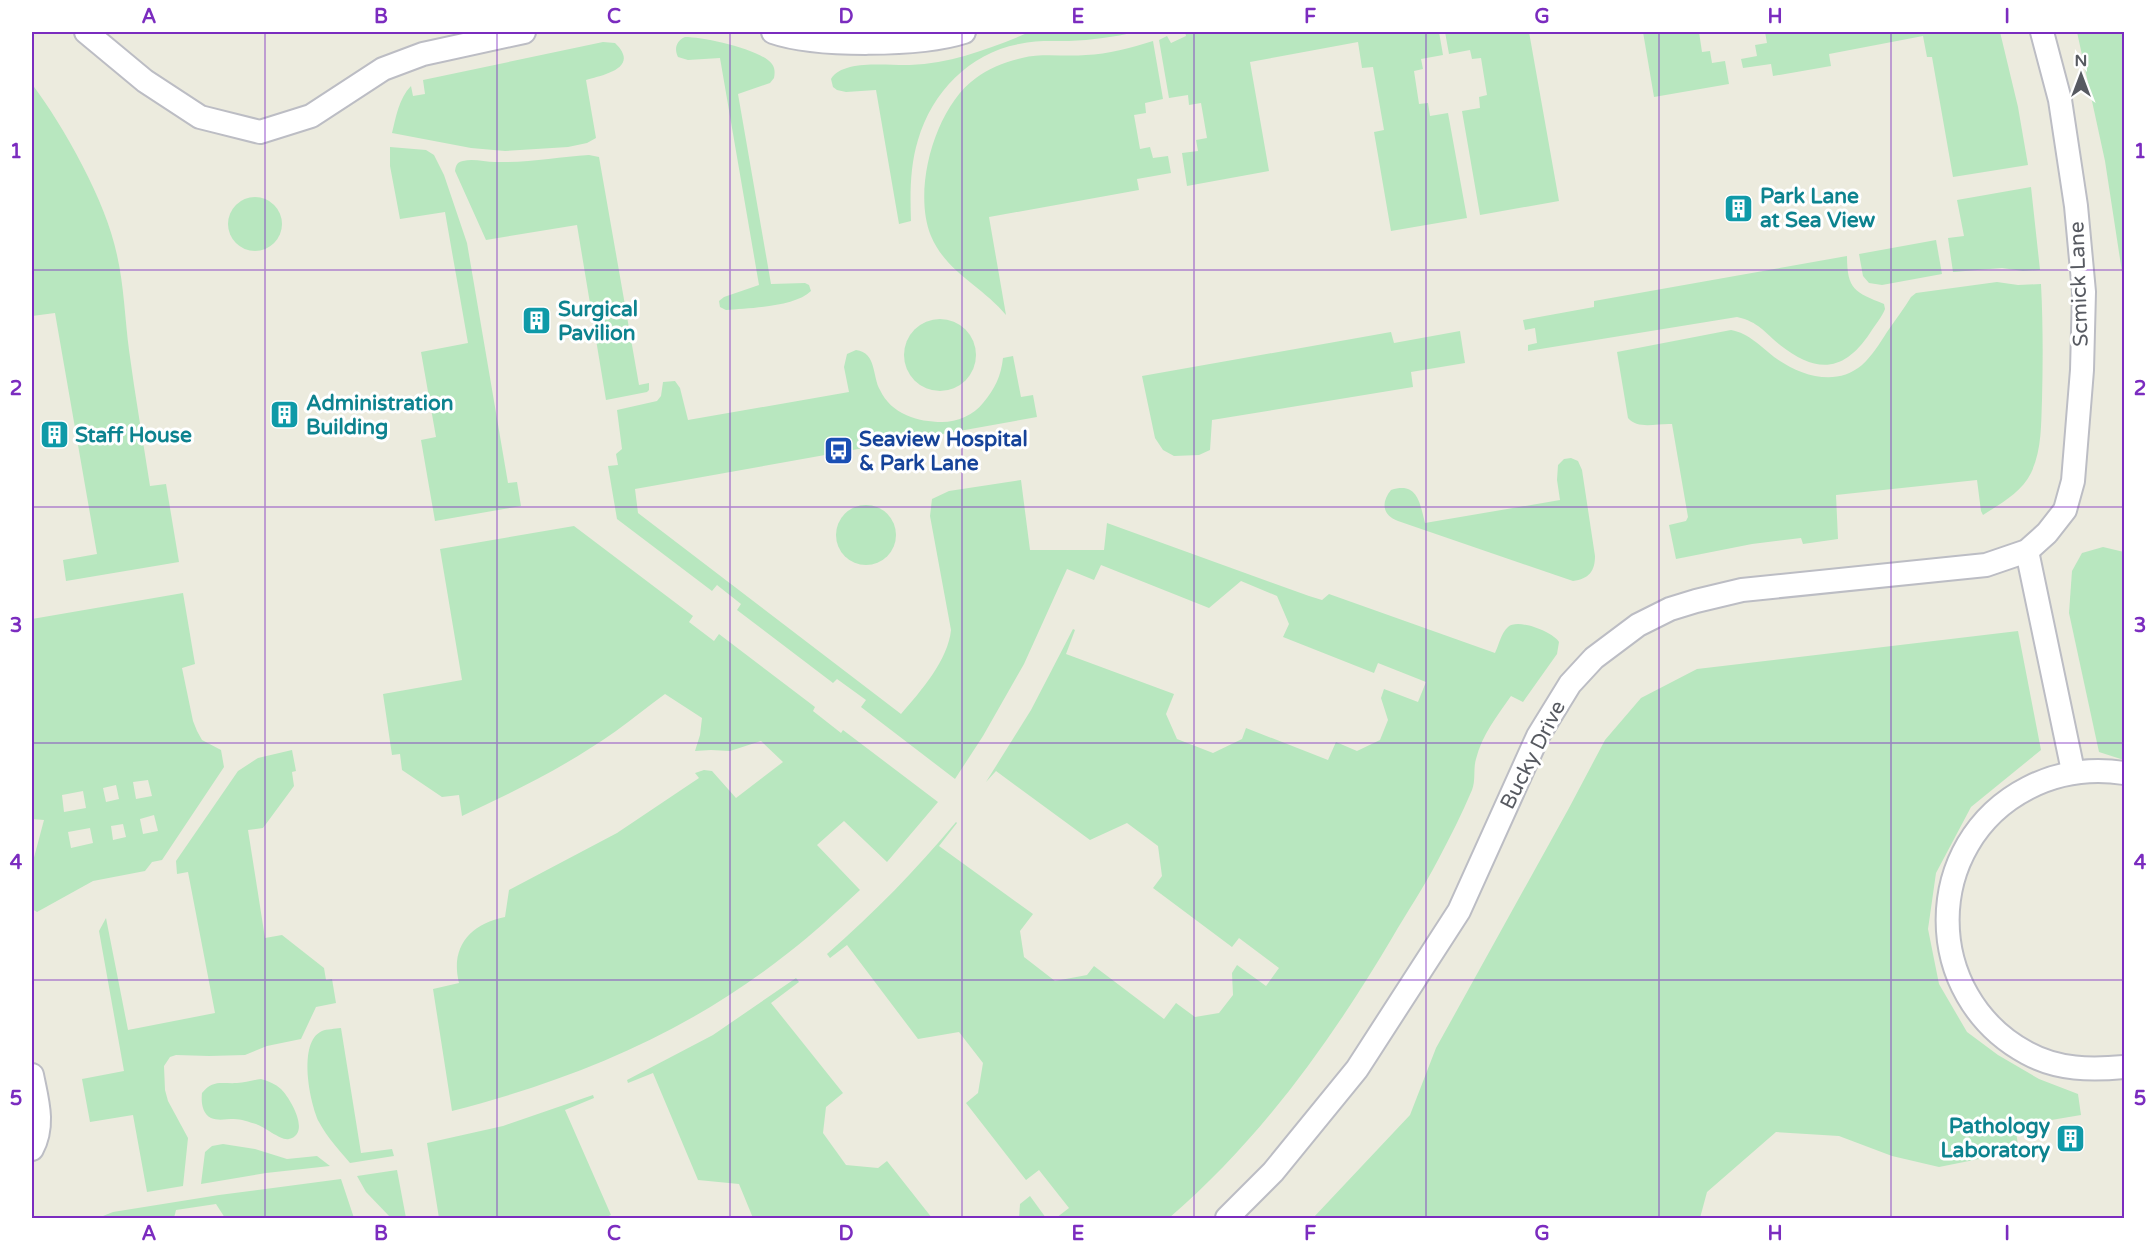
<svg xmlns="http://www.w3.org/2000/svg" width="2156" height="1250" viewBox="0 0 2156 1250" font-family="'Varela Round',sans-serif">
  <rect width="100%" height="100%" fill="#ecebde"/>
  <g fill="#b8e7bf" fill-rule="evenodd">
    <path d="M1030,32H1136C1114,37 1092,40 1069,41C1052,41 1035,40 1019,44C970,53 932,92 918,140C910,166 910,194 911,221L899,224L876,90L846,92L837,90L833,87L831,79C843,59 889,66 910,65C953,63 991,48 1030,32Z"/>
    <path d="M1185,32H1439L1443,55L1421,59L1423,69L1414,71L1419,104L1428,103L1430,116L1448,113L1467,218L1391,231L1374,132L1384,130L1373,67L1362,68L1358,42L1250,62L1269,171L1187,186L1182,153L1198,151L1196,140L1207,138L1201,103L1189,105L1188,95L1169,98L1159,40L1167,36L1171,43L1186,36Z"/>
    <path d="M1445,32H1529L1559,201L1480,215L1462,111L1480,108L1479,97L1487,95L1481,58L1472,59L1470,50L1449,54Z"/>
    <path d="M1643,32H1699L1702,52L1710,51L1712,63L1725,61L1729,84L1654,97Z"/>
    <path d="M1765,32H2000L2018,107L2028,165L1953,177L1932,57H1927L1923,36L1829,54L1831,66L1773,76L1771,64L1743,68L1741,59L1757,56L1755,45L1767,43Z"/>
    <path d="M2077,32H2124V285L2105,161Z"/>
    <path d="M685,37C703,37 761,49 772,64C775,68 775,73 774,78L770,83L738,94L771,284L805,283L809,285L811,291C795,307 749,308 726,310L720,307L719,301L724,297L759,285L720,58L688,60L678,57C674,49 676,41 685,37Z"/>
    <path d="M1153,41L1163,99L1145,103L1146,113L1134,115L1140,149L1150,147L1153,158L1168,156L1171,173L1137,179L1139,190L989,217L1006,315C982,286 946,272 931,236C912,190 935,107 976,78C989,68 1006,62 1022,58C1042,53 1065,57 1086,55C1108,54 1131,48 1153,41Z"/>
    <path d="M603,42L615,43C641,68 603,75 586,80L596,138L587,143L568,147L505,151L471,148L392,133C396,117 399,98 411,86L413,96L425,94L423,80Z"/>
    <path d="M32,84C64,127 106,201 117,255C124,286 125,319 129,350C135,395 143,441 150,486L166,484L179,562L66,581L63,560L97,554L55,313L32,316Z"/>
    <path d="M390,147L426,150L434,155L444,175L467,243L508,483L517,482L521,506L435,521L421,440L436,437L421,352L468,343L445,212L400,219L390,166Z"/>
    <path d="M589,155L599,157L639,385L649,383V390L647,392L606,400L577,225L486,240L455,171C456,165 457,162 463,161C473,158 485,162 495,162C526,163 558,157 589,155Z"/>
    <path d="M2031,187L2040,270L2023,271L2002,268L1953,272L1948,238L1964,236L1957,200Z"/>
    <circle cx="255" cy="224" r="27"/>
    <path d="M1936,240L1942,274L1882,285L1869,283L1863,276L1859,254Z"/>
    <path d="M1847,256C1847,290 1855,292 1884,304L1885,309C1882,317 1875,325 1870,333C1844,372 1817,374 1780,345C1764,332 1759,322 1737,317L1528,351V345L1537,343L1535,328L1525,330L1523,320L1594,307V301Z"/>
    <path d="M1997,282L2018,285L2041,284C2043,323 2043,361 2042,400C2041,424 2042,450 2031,473C2022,492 2000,504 1983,515L1981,511L1977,480L1836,495L1838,539L1803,544L1801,538L1752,544L1676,559L1669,525L1686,521L1688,517L1672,424C1658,423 1638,430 1628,418L1617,352L1731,330C1749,333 1762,348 1777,359C1802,376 1836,387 1862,365C1872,356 1880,343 1887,332C1895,320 1904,309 1911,297L1916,293Z"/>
    <circle cx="940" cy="355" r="36"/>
    <path d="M1460,331L1465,363L1411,372L1413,387L1212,420L1210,450L1199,455L1174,456L1163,450L1155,438L1142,376L1391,332L1394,343Z"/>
    <path d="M856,350C877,353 872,376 880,390C891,414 918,422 942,422C957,422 974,415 983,403C995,389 1001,376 1003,358L1013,356L1021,397L1033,395L1037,417L635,489L638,513L901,714C921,691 948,660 951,630L930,516L932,499L949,491L1021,480L1030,550H1104L1107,523L1309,596L1322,600L1329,594L1495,653C1499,645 1501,633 1508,627C1518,618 1553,632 1559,642L1557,654L1523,702L1511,696C1497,716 1482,735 1476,759C1473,769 1476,780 1472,790C1462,814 1450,837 1438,860C1424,887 1407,912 1392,938C1331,1041 1260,1140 1169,1218H1056L1069,1208L1039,1170L1026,1180L966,1103L978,1093L983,1063L959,1032L918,1039L847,945L830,958L827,954C874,913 916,870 956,822L957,823L939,846L1033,914L1020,931L1024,957L1055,981L1087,975L1094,966L1164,1019L1176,1003L1195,1017L1219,1013L1233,995L1232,973L1237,965L1266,986L1279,968L1239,938L1232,947L1153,888L1162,876L1158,846L1127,823L1090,840L996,771L986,782L1031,710L1073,629L1075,630L1066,654L1174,694L1166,714L1177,739L1213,753L1242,739L1246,728L1328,760L1336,742L1357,751L1380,740L1388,720L1381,698L1384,689L1418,702L1426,682L1378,663L1374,673L1283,637L1289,624L1277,596L1241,581L1209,608L1101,565L1094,580L1067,569L1024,664L983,736L955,779L861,707L866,700L837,679L833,683L737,610L741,604L717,585L712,591L617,519L608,466L618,465L616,454L622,449L617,410L657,401L661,396L663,382L675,381L680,388L688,420L849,392L844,367L847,354Z"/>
    <path d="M1571,458L1578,461L1582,470L1595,556C1595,571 1589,579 1573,581L1398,521C1382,515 1381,502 1391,490C1418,481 1420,504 1425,523L1560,500L1557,480L1558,465L1564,459Z"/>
    <circle cx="866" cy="535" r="30"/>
    <path d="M574,526L693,616L689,622L714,641L719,634L815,707L813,711L841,733L843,730L938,802L887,862L844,821L817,845L860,890C836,912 813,934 788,953C687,1033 576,1079 452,1111L433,989L459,983C450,947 470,924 505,917L509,890L617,833L699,778L695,773L704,770L712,771L736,798L783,762L761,741L730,751L711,750L695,751L700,735L702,718L665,694C648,706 633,719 616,731C568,765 516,791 462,816L459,795L442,797L402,770L400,754L392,755L383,694L462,680L440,549Z"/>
    <path d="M2103,547L2124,552V760L2099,752L2069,613L2072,571L2082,553Z"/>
    <path d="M183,593L195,664L182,668L193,721L197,731L202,740L221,750L224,767L162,860L152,862L145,871L93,881L37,912L32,909V865L44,820L32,819V619ZM148,780L152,796L136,799L133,782ZM116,785L119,799L106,802L103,788ZM83,791L86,808L64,812L62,795ZM154,815L158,831L143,834L140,819ZM123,824L126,837L113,840L111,826ZM90,828L93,843L71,848L68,832Z"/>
    <path d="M2018,631L2041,750L1971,807L1936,873L1928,929L1939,984L1967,1032L1998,1055L2039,1079L2078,1094L2081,1115L2015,1126L2019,1151L1939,1167L1892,1156L1839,1136L1776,1132L1707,1192L1700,1218H1313L1410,1115L1436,1048L1569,808L1605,740L1641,698L1697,669Z"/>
    <path d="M292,750L296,771L292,772L294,786L263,828L248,830L265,938L282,935L324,968L326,980L332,979L336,1003L316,1007L301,1039L267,1046L245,1055L209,1056L176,1055L170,1057L164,1066L165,1090L168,1101L188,1138L183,1186L147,1192L133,1115L90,1122L82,1079L124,1071L99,931L106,918L128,1030L215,1013L188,872L177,874L176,861L238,771L258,758Z"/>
    <path d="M796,978L799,982L771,1003L843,1093L826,1107L823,1133L846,1165L878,1168L887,1161L932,1218H753L739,1184L698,1180L653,1073L628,1083L627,1080L713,1035Z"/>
    <path d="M341,1028L361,1153L392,1149L394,1156L350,1163C339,1150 327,1137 319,1122C310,1104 297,1042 322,1031C327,1029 335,1029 341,1028Z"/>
    <path d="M261,1079C269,1081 275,1084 281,1089C291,1099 311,1134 289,1139C281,1141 265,1127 256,1124C249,1122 241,1119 234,1119C226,1119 218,1121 211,1118C202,1113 201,1102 202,1093C213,1079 222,1084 237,1083C245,1083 253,1080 261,1079Z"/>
    <path d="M593,1095L594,1098L565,1110L611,1215L604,1218H439L427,1143L503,1126Z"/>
    <path d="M223,1144L255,1149L287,1159L317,1156L330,1166L266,1173L201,1184L205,1152L212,1146Z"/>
    <path d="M397,1170L406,1218H391L366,1192L357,1176Z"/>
    <path d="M341,1179L354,1218H225L216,1204L176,1210L174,1218H98L113,1212L219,1195Z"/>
    <path d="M1030,1196L1046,1218H1019L1020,1204Z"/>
  </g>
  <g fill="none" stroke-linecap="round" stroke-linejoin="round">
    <defs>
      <g id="service">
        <path d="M86,32L145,81L200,117L260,132L311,116L383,69L423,54L524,32"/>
        <path d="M773,32C816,47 921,46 964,32"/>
        <path d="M2027,551L2073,771"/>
        <path d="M2124,773C2090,768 2059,772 2028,788C1921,843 1921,996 2027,1053C2058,1070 2091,1070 2124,1067"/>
        <path d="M32,1075C37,1100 45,1125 32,1149"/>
        <path d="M1227,1218L1273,1172L1357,1069L1459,911L1538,736L1570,684L1594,658L1638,625L1670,609L1696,601L1742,590L1986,565L2027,551L2047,533L2065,510L2073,481L2082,370L2084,292L2076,206L2060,100L2042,32"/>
      </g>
    </defs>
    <use href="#service" stroke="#bcbdc4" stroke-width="26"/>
    <use href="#service" stroke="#fff" stroke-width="22"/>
  </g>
  <path fill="none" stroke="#7b2cbf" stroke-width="1.5" stroke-opacity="0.55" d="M265,32V1218M497,32V1218M730,32V1218M962,32V1218M1194,32V1218M1426,32V1218M1659,32V1218M1891,32V1218M32,270H2124M32,507H2124M32,743H2124M32,980H2124"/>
  <defs>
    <symbol id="building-square" viewBox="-11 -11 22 22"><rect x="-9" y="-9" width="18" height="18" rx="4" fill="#0f9aa8" stroke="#fff"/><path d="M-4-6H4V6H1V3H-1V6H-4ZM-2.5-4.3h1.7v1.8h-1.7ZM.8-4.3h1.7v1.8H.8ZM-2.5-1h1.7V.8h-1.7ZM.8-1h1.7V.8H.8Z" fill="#fff"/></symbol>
    <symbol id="bus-square" viewBox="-11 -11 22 22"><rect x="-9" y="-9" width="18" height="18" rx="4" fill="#1a4fb4" stroke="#fff"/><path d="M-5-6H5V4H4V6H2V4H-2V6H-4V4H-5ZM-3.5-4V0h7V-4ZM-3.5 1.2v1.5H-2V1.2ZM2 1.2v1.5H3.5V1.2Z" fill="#fff"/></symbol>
  </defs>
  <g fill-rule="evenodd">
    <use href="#building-square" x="1722" y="192" width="33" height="33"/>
    <use href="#building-square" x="520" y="304" width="33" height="33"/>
    <use href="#building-square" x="268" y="398" width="33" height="33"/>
    <use href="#building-square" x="38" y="418" width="33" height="33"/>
    <use href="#bus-square" x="822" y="434" width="33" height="33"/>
    <use href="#building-square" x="2054" y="1122" width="33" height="33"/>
  </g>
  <g text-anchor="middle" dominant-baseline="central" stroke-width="6" stroke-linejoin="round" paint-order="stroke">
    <g font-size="21" font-weight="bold" fill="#0d838f" stroke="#fff" text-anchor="start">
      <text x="1760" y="196">Park Lane<tspan x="1760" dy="24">at Sea View</tspan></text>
      <text x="558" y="309">Surgical<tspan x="558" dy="24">Pavilion</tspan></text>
      <text x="306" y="403">Administration<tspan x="306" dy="24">Building</tspan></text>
      <text x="75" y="435">Staff House</text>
      <text x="2050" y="1126" text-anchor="end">Pathology<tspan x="2050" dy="24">Laboratory</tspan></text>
    </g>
    <g font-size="21" fill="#575a61" stroke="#fff">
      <text transform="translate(2079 284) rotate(-92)">Scmick Lane</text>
      <text transform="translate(1533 755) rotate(-63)">Bucky Drive</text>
    </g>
    <g font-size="21" font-weight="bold" fill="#164399" stroke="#fff" text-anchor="start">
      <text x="859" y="439">Seaview Hospital<tspan x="859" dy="24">&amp; Park Lane</tspan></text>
    </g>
  </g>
  <rect width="2156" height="1250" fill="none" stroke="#ffffff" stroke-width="66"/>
  <g transform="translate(2081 75)" stroke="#ffffff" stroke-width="4.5" paint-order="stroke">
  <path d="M0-4.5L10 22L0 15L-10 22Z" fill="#575a61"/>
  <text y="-9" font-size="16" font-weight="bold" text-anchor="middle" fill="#575a61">N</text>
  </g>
  <rect x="33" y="33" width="2090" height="1184" fill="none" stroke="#7b2cbf" stroke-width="2"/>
  <g font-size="20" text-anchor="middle" font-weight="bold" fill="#7b2cbf">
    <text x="149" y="23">A</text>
    <text x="381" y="23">B</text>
    <text x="614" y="23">C</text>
    <text x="846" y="23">D</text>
    <text x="1078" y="23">E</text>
    <text x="1310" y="23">F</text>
    <text x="1542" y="23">G</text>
    <text x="1775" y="23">H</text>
    <text x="2007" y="23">I</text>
    <text x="16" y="158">1</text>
    <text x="2140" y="158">1</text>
    <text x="16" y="395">2</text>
    <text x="2140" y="395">2</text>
    <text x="16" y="632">3</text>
    <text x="2140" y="632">3</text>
    <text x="16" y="869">4</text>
    <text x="2140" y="869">4</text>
    <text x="16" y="1105">5</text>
    <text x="2140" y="1105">5</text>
    <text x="149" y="1240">A</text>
    <text x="381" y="1240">B</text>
    <text x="614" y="1240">C</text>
    <text x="846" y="1240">D</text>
    <text x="1078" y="1240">E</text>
    <text x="1310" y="1240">F</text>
    <text x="1542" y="1240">G</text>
    <text x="1775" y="1240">H</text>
    <text x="2007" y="1240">I</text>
  </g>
</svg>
